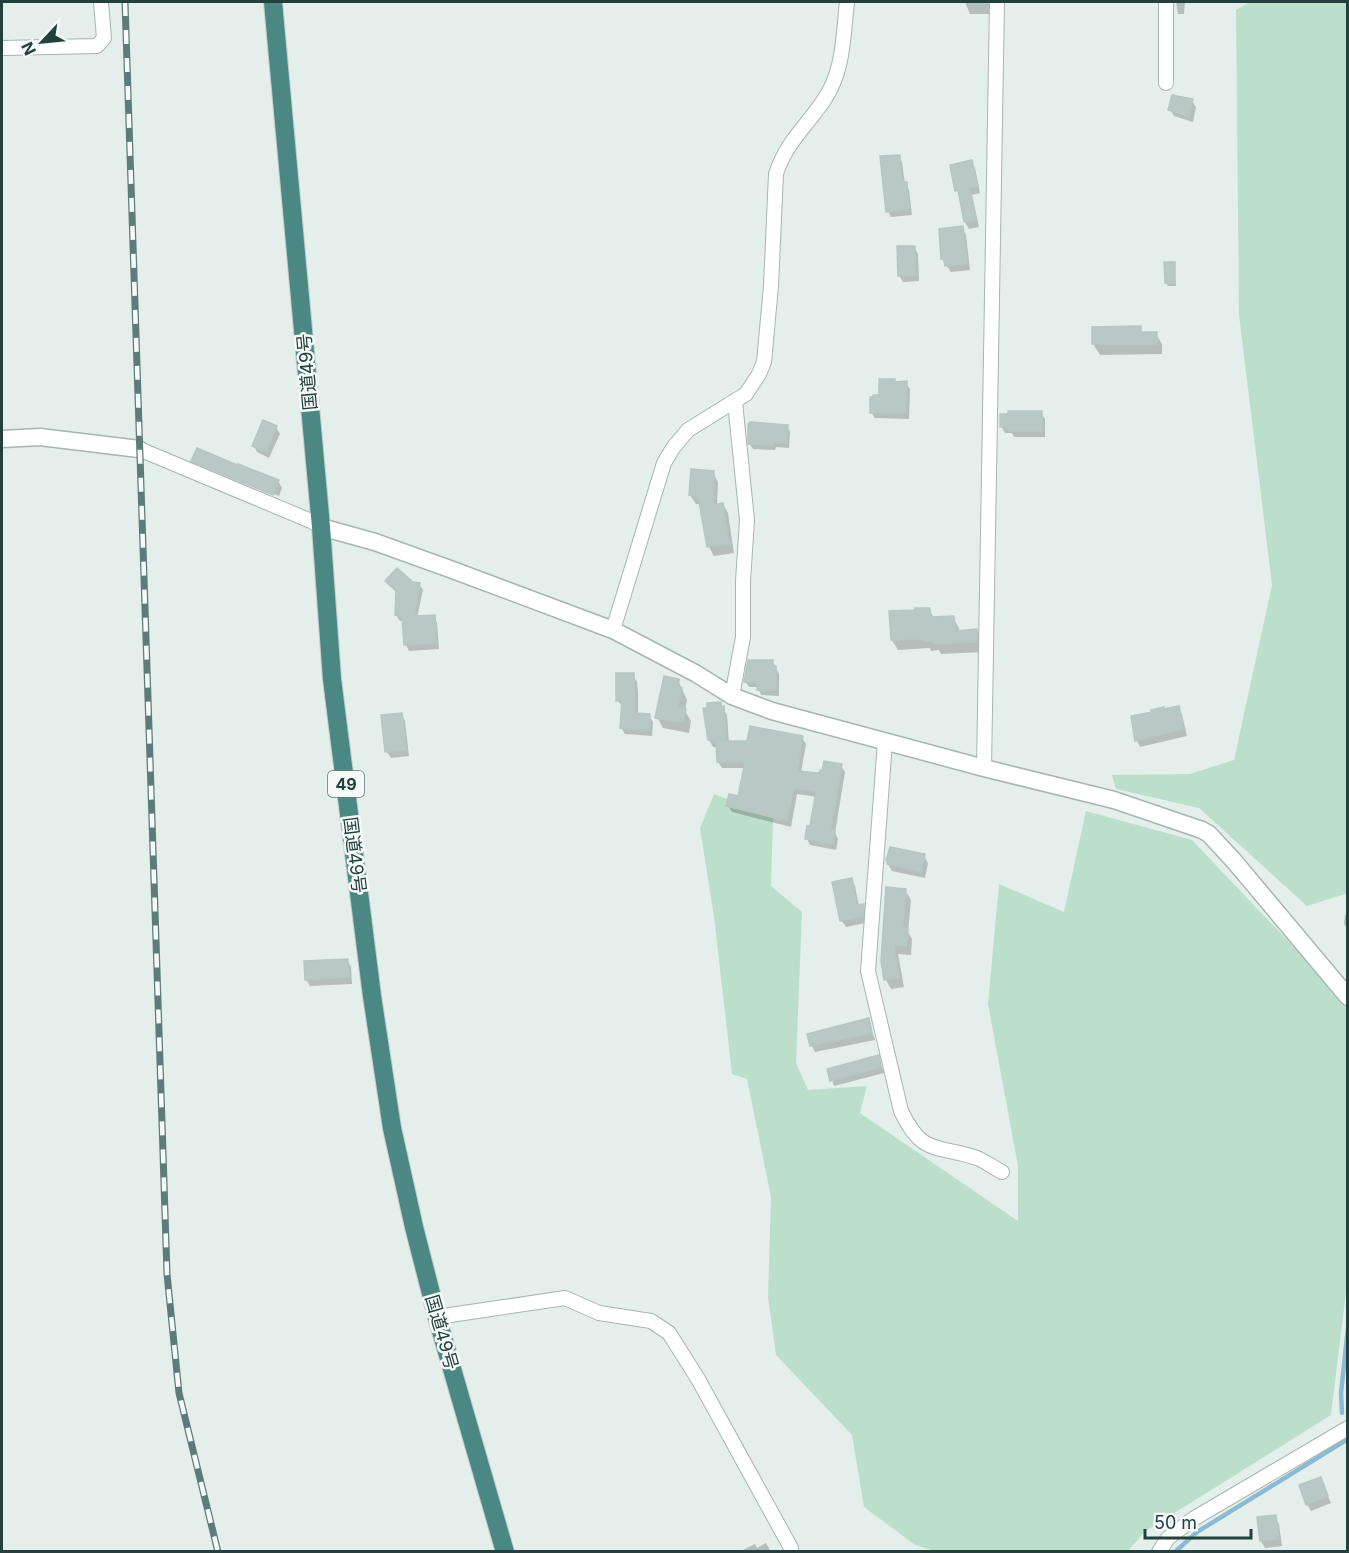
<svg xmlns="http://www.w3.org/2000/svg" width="1349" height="1553" viewBox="0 0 1349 1553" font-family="Inter,'Noto Sans JP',sans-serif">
  <rect width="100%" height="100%" fill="#e4eeeb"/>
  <g fill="#bcdfcc">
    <path d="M1250,2H1347L1348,893L1307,906L1199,808L1116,789L1112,775L1190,774L1234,760L1272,585L1239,315L1236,10Z"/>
    <path d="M714,794L773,816L771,886L802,912L796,1063L808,1090L867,1086L860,1113L1018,1221V1166L988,1004L999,884L1064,912L1086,811L1192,840L1347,1003L1348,1276L1331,1415L1144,1532L1128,1551H935L915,1545L864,1507L852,1435L776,1355L768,1297L771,1197L747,1079L732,1074L714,917L700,828Z"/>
  </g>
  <g fill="#0003">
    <path d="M965,2H993L992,14H970Z"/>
    <path d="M1019,2H1034V3H1020Z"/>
    <path d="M1176,2H1185L1184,14H1178Z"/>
    <path d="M1192,101L1196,107L1193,122L1174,116L1170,109Z"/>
    <path d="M899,156L902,162L905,184L909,190L912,215L891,217L888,211Z"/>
    <path d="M971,162L975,168L980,193L972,195L979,227L969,229L965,222L961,198L957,190Z"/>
    <path d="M962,228L966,235L970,270L951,272L942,259Z"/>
    <path d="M914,247L918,254L919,281L903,282L899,275Z"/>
    <path d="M1174,264L1176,286H1168L1166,283Z"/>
    <path d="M1140,328L1143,334H1156L1162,344V354L1100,355L1093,344Z"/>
    <path d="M896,383H906L910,389L909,419L875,418L871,412L881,396Z"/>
    <path d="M1041,413L1045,419V437H1014L1012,433H1005L1001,426Z"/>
    <path d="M787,426L790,432L789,448L776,447L775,450L753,449L750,444Z"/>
    <path d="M276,427L280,434L269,458L257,452L254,445Z"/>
    <path d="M198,450L238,467L239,466L278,481L282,488L279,496L197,462V465L278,499L277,501L197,468L193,461Z"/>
    <path d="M713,473L718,482L717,505L723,504L728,513L734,553L714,556L709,547L701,504H696L690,495Z"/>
    <path d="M387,581L419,584L423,590L417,618L434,617L437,623L439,649L409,651L406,645L404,621H400L396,615L397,593Z"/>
    <path d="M929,609L934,618H953L959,628V632L977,631L982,641V652L941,654L939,650L931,651L930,648L898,650L892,640Z"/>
    <path d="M773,662L779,674V696L761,695L758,687H749L745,681Z"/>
    <path d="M633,675L637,682L638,692V715H649L653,722L652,736L625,734L621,728L623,707L617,700Z"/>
    <path d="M678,680L687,700L685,711L691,721L689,733L663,728L657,717Z"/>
    <path d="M720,704L727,715L729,743L802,738L806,744L801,773L820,775L841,766L845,772L835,833L838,839L836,850L810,845L807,839L812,828L817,797L797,794L791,827L732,812L728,806L739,798L745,768H722L718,762V747H713L709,740L705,709Z"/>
    <path d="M1178,708L1182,714L1187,736L1140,747L1137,740L1164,711Z"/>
    <path d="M401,714L405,721L409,756L391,758L387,752Z"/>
    <path d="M924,856L928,863L925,878L892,871L888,864Z"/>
    <path d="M851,879L855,886L859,906L863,905L867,912L866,923L846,927L842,921Z"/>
    <path d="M905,890L911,900L908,932L912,939L911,955L898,954L904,987L891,989L886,980Z"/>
    <path d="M1345,915H1348V930L1344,924Z"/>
    <path d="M347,960L351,967L352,984L310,986L306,979Z"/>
    <path d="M868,1020L875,1040L815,1052L812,1046L809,1035Z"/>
    <path d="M878,1057L884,1073L834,1086L829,1070Z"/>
    <path d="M1320,1479L1331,1503L1311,1511L1307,1504Z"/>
    <path d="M1275,1517L1279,1524L1282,1546L1265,1548L1261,1541L1259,1518Z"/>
    <path d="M766,1543L771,1552L741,1551L755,1544L757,1548Z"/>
  </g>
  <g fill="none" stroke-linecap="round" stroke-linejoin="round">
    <g stroke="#8bbbd3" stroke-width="4.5">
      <path d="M1342,1413L1341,1393L1348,1328"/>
      <path d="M1175,1552L1197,1532L1348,1439"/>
    </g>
  </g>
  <g fill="#b9c8c5" stroke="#b6c7c3" stroke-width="1.5">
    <path d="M1172,95L1193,99L1189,116L1168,110Z"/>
    <path d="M900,155L901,178L903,182H907L909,209L886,212L880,156Z"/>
    <path d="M972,160L978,186L970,188L976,220L964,222L958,190L955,191L950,165Z"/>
    <path d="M963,226L967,263L945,266L944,259H941L939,229Z"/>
    <path d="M897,246H915L916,275L898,276Z"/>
    <path d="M1164,262H1175V283H1165Z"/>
    <path d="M1141,326V332H1157V344H1092V327Z"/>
    <path d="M879,379H895V382L907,381L906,413H870V397H873V395H879Z"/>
    <path d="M1008,411H1042V431H1008V427H1000V414H1008Z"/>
    <path d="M263,420L277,426L266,452L252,446Z"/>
    <path d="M750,422L788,425L787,443L773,442V445L748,444V425Z"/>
    <path d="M197,448L237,465L238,464L279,480L273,495L191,461Z"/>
    <path d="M691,469L714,471L713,505L723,503L729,544L707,547L698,496L689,495Z"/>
    <path d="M397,568L413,582L420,583L414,616L435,615L436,643L404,645L402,616L395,615L396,591L385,581Z"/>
    <path d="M915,608H930V617L954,616L955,631L977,629V642L934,644V641H924V639L891,640L889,611L915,610Z"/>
    <path d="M748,660H773V667L776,666V690H757V682H744Z"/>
    <path d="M616,673H634L635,713L650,714L649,730L620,728L622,700L616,701Z"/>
    <path d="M664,676L679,679L678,687L682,688L678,708L686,709L683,723L655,718Z"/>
    <path d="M721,702V706H724L726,739L708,740L703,708H707V703Z"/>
    <path d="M1179,706L1184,729L1135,741L1131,716L1152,712L1151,710L1164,707V709Z"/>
    <path d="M402,713L406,750L385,752L381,715Z"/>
    <path d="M750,726L803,736L797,771L819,773L820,770L822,771L824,761L842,764L831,830L835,831L833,844L805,839L807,826H810L816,791L794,788L787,821L726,806L729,794L738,796L745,762H717L716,741H747Z"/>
    <path d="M890,847L925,854L921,872L887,864V860H886Z"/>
    <path d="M852,878L857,905L864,904L863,916L840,921L832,882Z"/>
    <path d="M886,887L906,889L903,927L908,928L906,946L894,945L899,978L884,980L881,961Z"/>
    <path d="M348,959L349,977L305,980L304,961Z"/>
    <path d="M869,1018L872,1033L810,1046L807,1034Z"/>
    <path d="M879,1055L881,1067L830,1081L827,1069Z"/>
    <path d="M1321,1477L1328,1496L1306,1505L1299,1485Z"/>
    <path d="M1276,1515L1279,1539L1260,1541L1257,1517Z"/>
  </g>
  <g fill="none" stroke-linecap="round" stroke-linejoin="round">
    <defs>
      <g id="minor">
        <path d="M2,48L97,46L104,38L101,2"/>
        <path d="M1166,83V2"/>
        <path d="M139,449L311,521L321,527"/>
        <path d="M613,630L664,463L673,448L688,430L746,394L759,374L764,362L771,286L776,174C786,142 806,127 824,100C844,71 843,36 847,2"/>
        <path d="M732,696L743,637V581L747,520L735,402"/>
        <path d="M885,742L868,971L901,1111C923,1157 937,1144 977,1158C985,1161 994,1168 1002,1172"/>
        <path d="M984,768L997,2"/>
        <path d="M437,1317L565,1298L599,1313L651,1321L669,1333L698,1379L791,1548"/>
        <path d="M1159,1552L1168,1538L1193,1519L1348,1428"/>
      </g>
      <g id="tertiary">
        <path d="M2,439L40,437L139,449"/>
        <path d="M321,527L375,542L450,569L613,630L695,673L732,696L772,711L984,768L1114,800L1202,830L1209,834L1234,861L1348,997"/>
      </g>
      <path id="trunk" d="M273,2L321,527L332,679L372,996L392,1128L414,1227L437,1317L505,1552"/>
    </defs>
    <use href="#minor" stroke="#a6b6b3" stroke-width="16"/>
    <use href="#tertiary" stroke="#a6b6b3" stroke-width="19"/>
    <use href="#trunk" stroke="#c1cac9" stroke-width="20"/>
    <use href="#minor" stroke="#fff" stroke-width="14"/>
    <use href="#tertiary" stroke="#fff" stroke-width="16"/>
    <use href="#trunk" stroke="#4b8884" stroke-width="18"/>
    <defs>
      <path id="rail" d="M125,2L167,1274L179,1393L218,1552"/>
    </defs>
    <use href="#rail" stroke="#5d7b78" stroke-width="7"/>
    <use href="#rail" stroke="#f5faf8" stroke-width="4.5" stroke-dasharray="14" stroke-linecap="butt"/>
  </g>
  <g text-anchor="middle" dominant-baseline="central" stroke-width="5" stroke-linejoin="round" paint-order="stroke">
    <rect fill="#f5faf8" stroke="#627875" stroke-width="1.5" x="328" y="771" width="36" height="26" rx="4.5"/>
    <g font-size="16" font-weight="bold" fill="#23403d">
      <text x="346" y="784">49</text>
    </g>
    <g font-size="18" fill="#23403d" stroke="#f5faf8">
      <text transform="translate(307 372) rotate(-95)">国道49号</text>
      <text transform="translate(355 855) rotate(83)">国道49号</text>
      <text transform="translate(442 1332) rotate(74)">国道49号</text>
    </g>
  </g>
  <rect width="1349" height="1553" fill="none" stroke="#23403d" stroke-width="6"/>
  <g transform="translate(42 42) rotate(244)" stroke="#f5faf8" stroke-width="4.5" paint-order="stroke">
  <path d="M0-4.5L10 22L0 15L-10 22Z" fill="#23403d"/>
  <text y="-9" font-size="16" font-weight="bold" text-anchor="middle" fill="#23403d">N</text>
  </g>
  <path d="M1145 1529v9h106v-9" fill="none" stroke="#23403d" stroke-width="3"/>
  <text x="1154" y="1529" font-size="18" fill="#23403d" stroke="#f5faf8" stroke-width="4.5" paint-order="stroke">50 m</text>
</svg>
